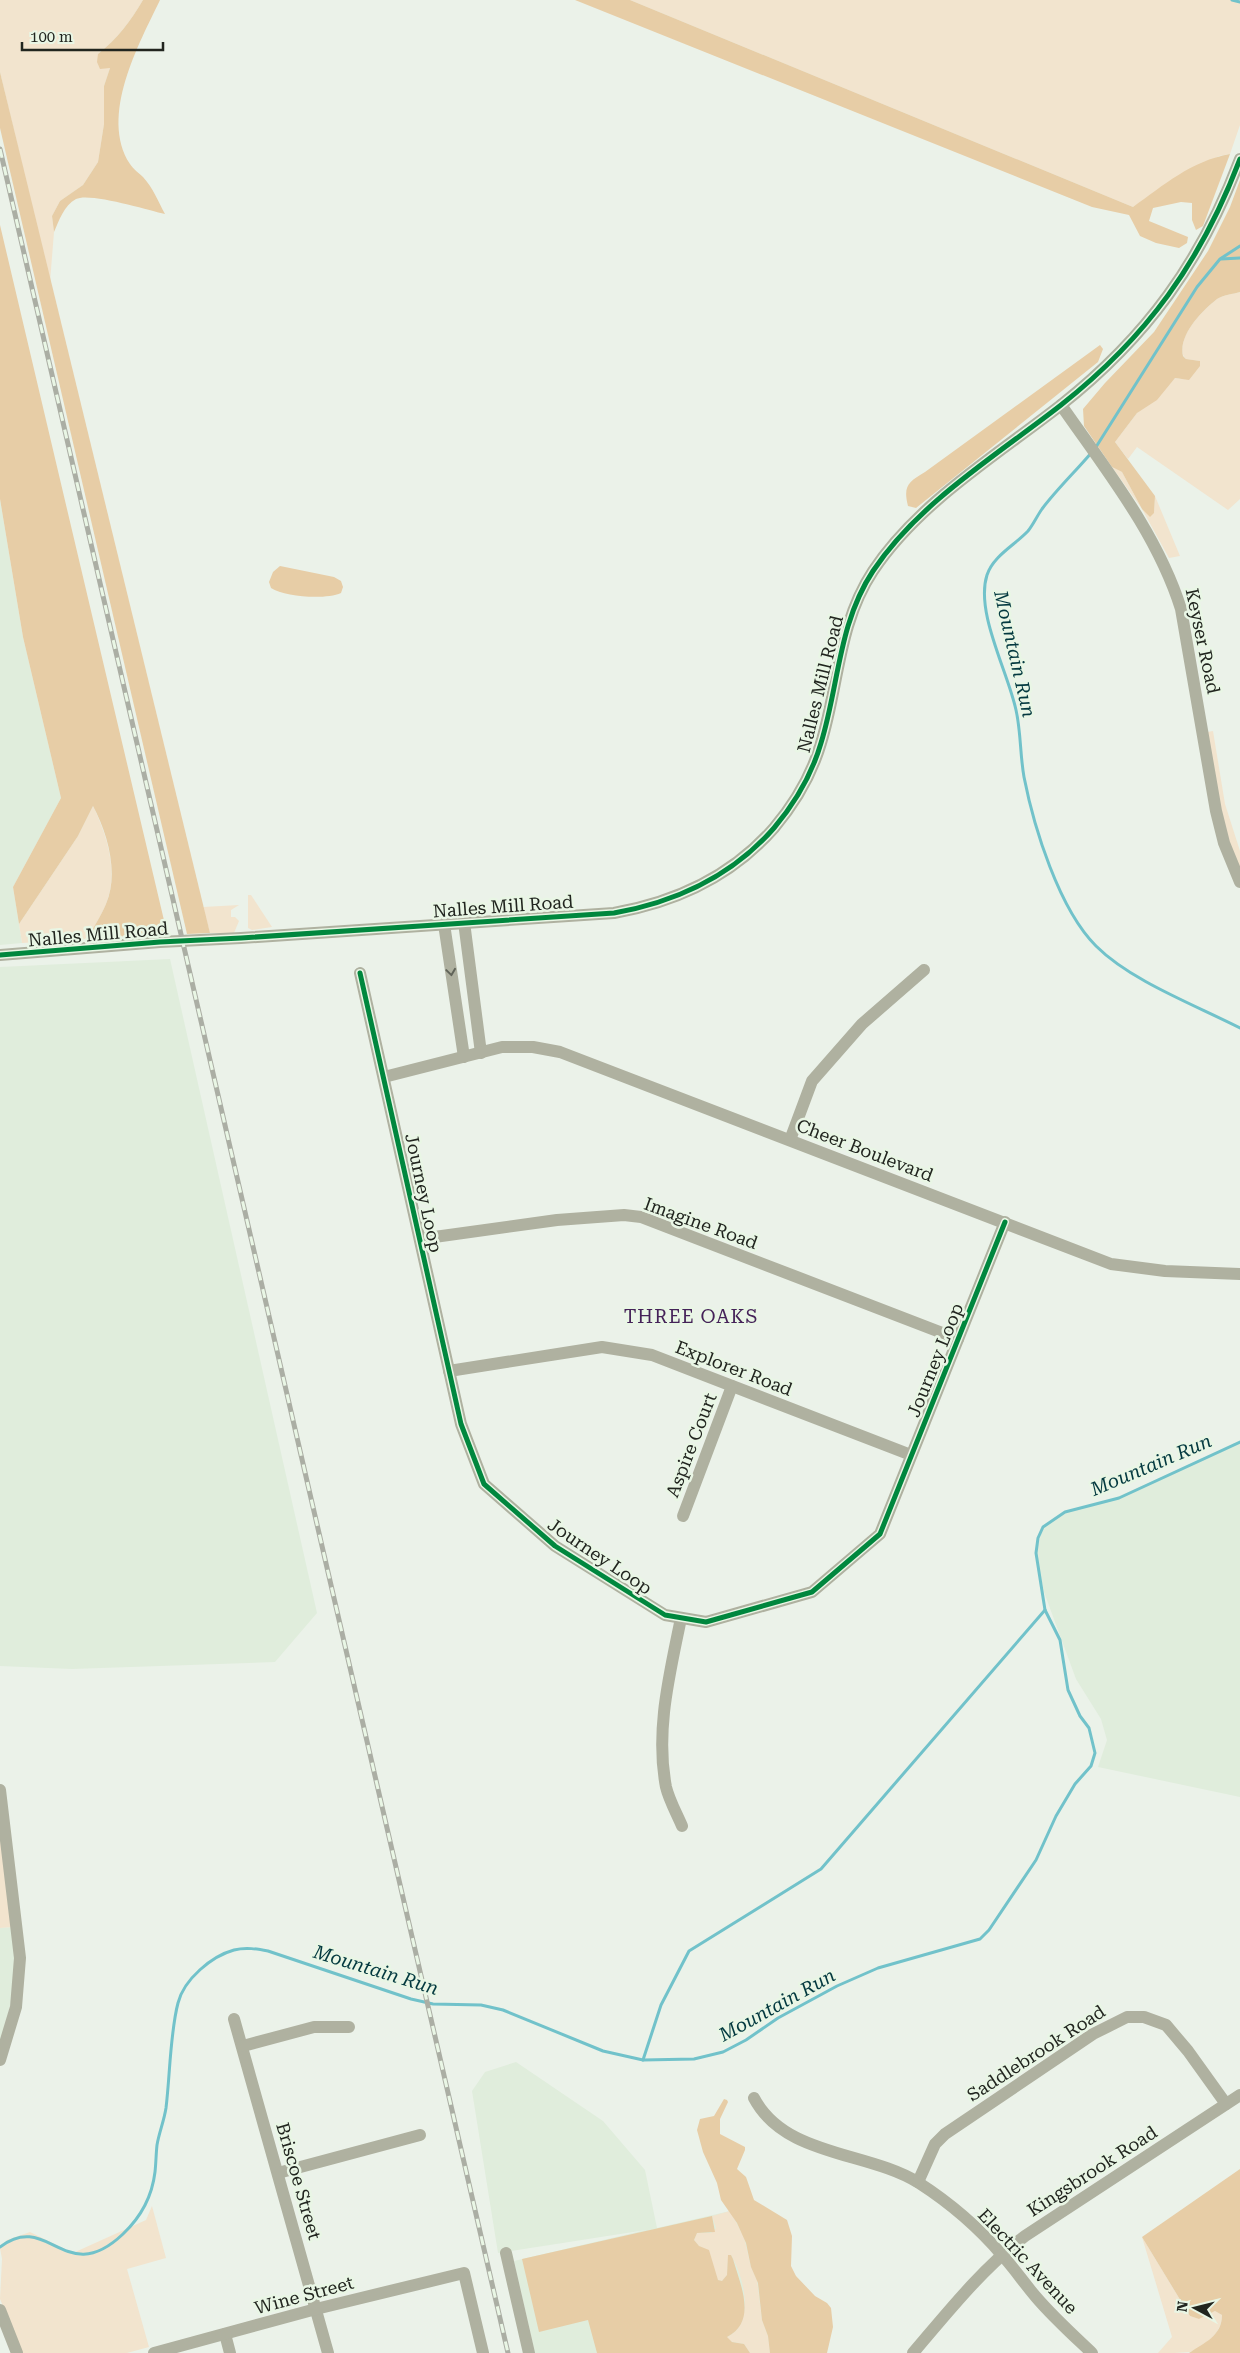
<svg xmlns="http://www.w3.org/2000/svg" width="1240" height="2353" viewBox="0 0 1240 2353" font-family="'Roboto Serif',serif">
  <rect width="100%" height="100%" fill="#ebf2e9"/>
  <g fill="#e0eddc">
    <path d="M0,499L23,637L61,798L13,887L22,943L0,945Z"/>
    <path d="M170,959L317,1613L275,1662L72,1669L0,1666V967Z"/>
    <path d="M1240,1442V1797L1098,1767L1107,1740L1101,1719L1076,1679L1044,1592L1036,1553L1043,1527L1065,1512L1106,1502Z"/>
    <path d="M13,1927L15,1953L13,1993L0,2046V1928Z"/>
    <path d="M516,2062L603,2121L645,2170L657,2228L730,2211L823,2353H535L514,2261L646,2230L498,2253L472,2091L485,2072Z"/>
  </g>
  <g fill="#f2e4ce">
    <path d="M0,0H143C130,22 118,38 98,54L110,68L104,86V124L98,162L83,185L60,201L52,216L54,232L50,282L0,72Z"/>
    <path d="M630,0H1240V125L1230,154L1219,156L1133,207Z"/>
    <path d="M1240,292V499L1228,510L1137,447L1128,459L1115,442L1137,413L1175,378L1181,379L1200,361L1186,359L1183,355C1178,335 1202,311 1217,299C1223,295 1233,294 1240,292Z"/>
    <path d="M1112,467L1122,472L1142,509L1154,513L1155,496L1180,556L1169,558L1142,509Z"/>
    <path d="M1213,731L1225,804L1240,851V874L1227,845L1207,732Z"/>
    <path d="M93,806C107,835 119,873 106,904C101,916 93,928 87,939L22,943L19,924L78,836Z"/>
    <path d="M248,895H251L272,927L252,930L248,928Z"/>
    <path d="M239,905L231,910V917H235L239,921L234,933H210L203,907Z"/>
    <path d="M0,1822L13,1927L0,1928Z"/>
    <path d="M152,2206L166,2258L127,2269L149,2347L127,2353H22L0,2299L2,2259L0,2248L7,2240L30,2232L73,2253L146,2220Z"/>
    <path d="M730,2211L744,2237L751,2267L757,2280L762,2320L768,2336L770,2353H750L744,2344L728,2341L727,2337C756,2324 744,2277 731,2255L728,2259L727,2275L722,2281L718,2280L711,2262L694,2240L697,2233H711L716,2228L712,2216Z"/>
    <path d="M1142,2237L1190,2316L1199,2319L1215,2311L1222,2315C1222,2333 1206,2345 1190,2352C1182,2353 1167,2353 1158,2353L1172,2337Z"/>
  </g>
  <g fill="#e7cda6">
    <path d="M143,0H160C139,44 99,116 130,164C133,169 139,173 143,177C153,188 158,201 165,214C148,210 89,192 76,199C64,205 59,221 54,232L52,216L60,201L83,185L98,162L104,124V86L110,68L100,69L97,62L98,54C118,38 130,22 143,0Z"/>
    <path d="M575,0H630L1133,207C1164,185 1191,161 1230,154L1203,226L1196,230L1192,220V203L1181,202L1153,208L1149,221L1188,237L1187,243L1179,248L1156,243L1140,236L1129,215L1092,207Z"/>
    <path d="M0,72L210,933L187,934L0,128Z"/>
    <path d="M1240,180V292C1233,294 1223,295 1217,299C1202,311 1178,335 1183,356L1186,359L1200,361V366L1189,380L1175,378L1157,400L1137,413L1115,442L1155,496L1154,513L1150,517L1142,509L1122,472L1112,467L1084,426L1083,409L1105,383L1154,332L1208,251L1230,207Z"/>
    <path d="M0,225L167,933L87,939C93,928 101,916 106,904C119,874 108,834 93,806L78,836L19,924L13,887L61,798L23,637L0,499Z"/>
    <path d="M1100,345L1103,349L1098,362L916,508L908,506C903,486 908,482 925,472Z"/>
    <path d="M280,566L334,577L341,581L343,587L341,593C325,600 285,597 271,588L269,582L273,572Z"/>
    <path d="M724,2099L727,2100L728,2102L720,2119V2134L745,2147V2150L737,2169L746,2177L754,2200L787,2220L792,2236L791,2266L796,2276L815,2296L827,2303L831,2308L833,2327L827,2353H770L768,2336L762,2320L758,2283L751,2267L746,2243L737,2223L721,2200L717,2183L703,2152L697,2130L700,2119L714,2116Z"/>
    <path d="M1240,2169V2353H1189C1204,2343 1222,2336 1222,2315L1215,2311L1199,2319L1190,2316L1142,2237Z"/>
    <path d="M712,2216L715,2232L697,2233L694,2240L699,2246L709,2250L718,2280L722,2281L727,2275L728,2255H731L733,2259C740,2284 758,2321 727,2337L732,2342L744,2344L750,2353H597L588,2320L539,2332L522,2259Z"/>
  </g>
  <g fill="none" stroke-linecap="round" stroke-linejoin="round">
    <g stroke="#71c2ca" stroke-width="3">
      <path d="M1232,0L1240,2"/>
      <path d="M1221,259L1240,258"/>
      <path d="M1096,447L1197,287L1220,259L1240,246"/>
      <path d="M1092,452C1076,471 1057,489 1042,509C1037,516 1033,525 1028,531C1015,545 993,556 987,575C975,612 1008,672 1016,710C1021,732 1020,755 1024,777C1034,828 1059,909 1096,946C1131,981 1195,1005 1240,1028"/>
      <path d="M643,2060L661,2005L689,1951L821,1869L1045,1610"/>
      <path d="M0,2247C49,2210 65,2289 123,2234C142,2216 152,2197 155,2172C156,2163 156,2154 157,2145C159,2133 164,2121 166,2108C170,2076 170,2033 178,2003C184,1979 212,1956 234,1950C246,1947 257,1949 268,1951L411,1999L433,2004L481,2005L503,2010L603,2051L643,2060L694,2059L723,2052L746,2040L778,2018L837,1986L878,1968L980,1939L989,1930L1036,1860L1056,1816L1075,1784L1091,1766L1095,1753L1089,1728L1080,1716L1068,1690L1060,1640L1045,1610L1036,1553L1038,1538L1043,1527L1065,1512L1119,1498L1240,1442"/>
    </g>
    <g stroke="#afb1a0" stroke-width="12">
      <path d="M1061,405C1106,470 1157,533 1181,609L1216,811L1224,843L1240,882"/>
      <path d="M464,922L481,1053"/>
      <path d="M444,924L464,1057"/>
      <path d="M0,955L160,942L241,938L614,913C676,902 732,876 774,828C795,803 812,774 821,743C839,685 838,624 873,571C918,503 997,455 1061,405C1147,337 1201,262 1240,159"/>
      <path d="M360,973L461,1424L484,1484L555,1546L665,1615L706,1622L812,1592L880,1534L1005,1222"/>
      <path d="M384,1077L502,1047H533L560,1052L1111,1264L1165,1271L1240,1274"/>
      <path d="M790,1140L812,1081L862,1024L924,970"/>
      <path d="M420,1239L557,1220L624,1215L641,1217L958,1339"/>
      <path d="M449,1371L602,1347L652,1355L911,1455"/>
      <path d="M683,1516L732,1386"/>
      <path d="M681,1618C670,1673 655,1730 666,1787C669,1800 677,1814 682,1826"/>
      <path d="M0,1790L20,1958L16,2007L0,2060"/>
      <path d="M234,2019L328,2353"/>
      <path d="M243,2046L314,2027H349"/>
      <path d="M754,2098C785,2157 868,2151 919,2183C950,2203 979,2228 1002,2255C1014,2268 1024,2283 1036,2297C1053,2317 1073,2335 1092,2353"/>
      <path d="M278,2173L420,2135"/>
      <path d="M918,2182L935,2144L945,2134L1093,2034L1127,2017H1144L1166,2025L1188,2051L1226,2104"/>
      <path d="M506,2253L529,2353"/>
      <path d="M0,2310L17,2353"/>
      <path d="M225,2334L230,2353"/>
      <path d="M154,2353L316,2309L464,2273L483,2353"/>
      <path d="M913,2353C948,2312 981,2270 1025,2236L1240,2095"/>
    </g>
    <defs>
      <path id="rail" d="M0,149L508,2353"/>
    </defs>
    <use href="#rail" stroke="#abaea4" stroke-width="5"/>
    <use href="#rail" stroke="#e9f6e5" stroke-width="3" stroke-dasharray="9" stroke-linecap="butt"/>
    <defs>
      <g id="cycleway">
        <path d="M0,955L160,942L241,938L614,913C676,902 732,876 774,828C795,803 812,774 821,743C839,685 838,624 873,571C918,503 997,455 1061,405C1147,337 1201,262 1240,159"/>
        <path d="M360,973L461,1424L484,1484L555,1546L665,1615L706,1622L812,1592L880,1534L1005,1222"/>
      </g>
    </defs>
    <use href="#cycleway" stroke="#e9f6e5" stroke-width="8"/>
    <use href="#cycleway" stroke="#00873e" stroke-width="5"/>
  </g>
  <defs><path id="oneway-chevron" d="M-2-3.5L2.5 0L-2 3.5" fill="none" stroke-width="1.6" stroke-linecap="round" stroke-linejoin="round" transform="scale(1.25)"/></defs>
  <use stroke="#616459" href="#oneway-chevron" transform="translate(451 972) rotate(82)"/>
  <g text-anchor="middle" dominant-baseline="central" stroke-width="5" stroke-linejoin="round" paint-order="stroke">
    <g font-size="18" fill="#21251f" stroke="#e9f6e5">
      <text transform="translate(1203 641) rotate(78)">Keyser Road</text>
      <text transform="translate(820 684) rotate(-76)">Nalles Mill Road</text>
      <text transform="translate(503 906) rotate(-4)">Nalles Mill Road</text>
      <text transform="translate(98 934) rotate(-5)">Nalles Mill Road</text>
      <text transform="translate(865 1150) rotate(21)">Cheer Boulevard</text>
      <text transform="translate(424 1193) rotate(78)">Journey Loop</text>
      <text transform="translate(701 1223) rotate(20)">Imagine Road</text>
      <text transform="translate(935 1360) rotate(-68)">Journey Loop</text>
      <text transform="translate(734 1368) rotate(21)">Explorer Road</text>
      <text transform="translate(691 1445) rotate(-69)">Aspire Court</text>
      <text transform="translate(600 1556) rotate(34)">Journey Loop</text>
      <text transform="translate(1036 2053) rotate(-33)">Saddlebrook Road</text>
      <text transform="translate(1092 2171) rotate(-33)">Kingsbrook Road</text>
      <text transform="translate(299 2181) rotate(74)">Briscoe Street</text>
      <text transform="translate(1028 2261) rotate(47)">Electric Avenue</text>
      <text transform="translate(304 2295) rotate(-15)">Wine Street</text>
    </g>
    <g font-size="19" font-style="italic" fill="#03393f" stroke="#e9f6e5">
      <text transform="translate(1015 654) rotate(77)">Mountain Run</text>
      <text transform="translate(1151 1465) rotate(-23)">Mountain Run</text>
      <text transform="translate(376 1970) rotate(17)">Mountain Run</text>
      <text transform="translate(777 2005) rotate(-29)">Mountain Run</text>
    </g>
    <g font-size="19" letter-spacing="1" fill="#452259" stroke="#e9f6e5">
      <text x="691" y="1316">THREE OAKS</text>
    </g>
  </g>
  <g transform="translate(1195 2308) rotate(277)" stroke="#e9f6e5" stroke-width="4" paint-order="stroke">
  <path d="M0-4L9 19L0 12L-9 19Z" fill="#21251f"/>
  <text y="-8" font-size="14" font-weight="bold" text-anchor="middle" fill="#21251f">N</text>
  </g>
  <path d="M22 42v8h141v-8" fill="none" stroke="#21251f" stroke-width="2.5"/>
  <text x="30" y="42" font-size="15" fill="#21251f" stroke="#e9f6e5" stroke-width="4" paint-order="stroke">100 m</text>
</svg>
